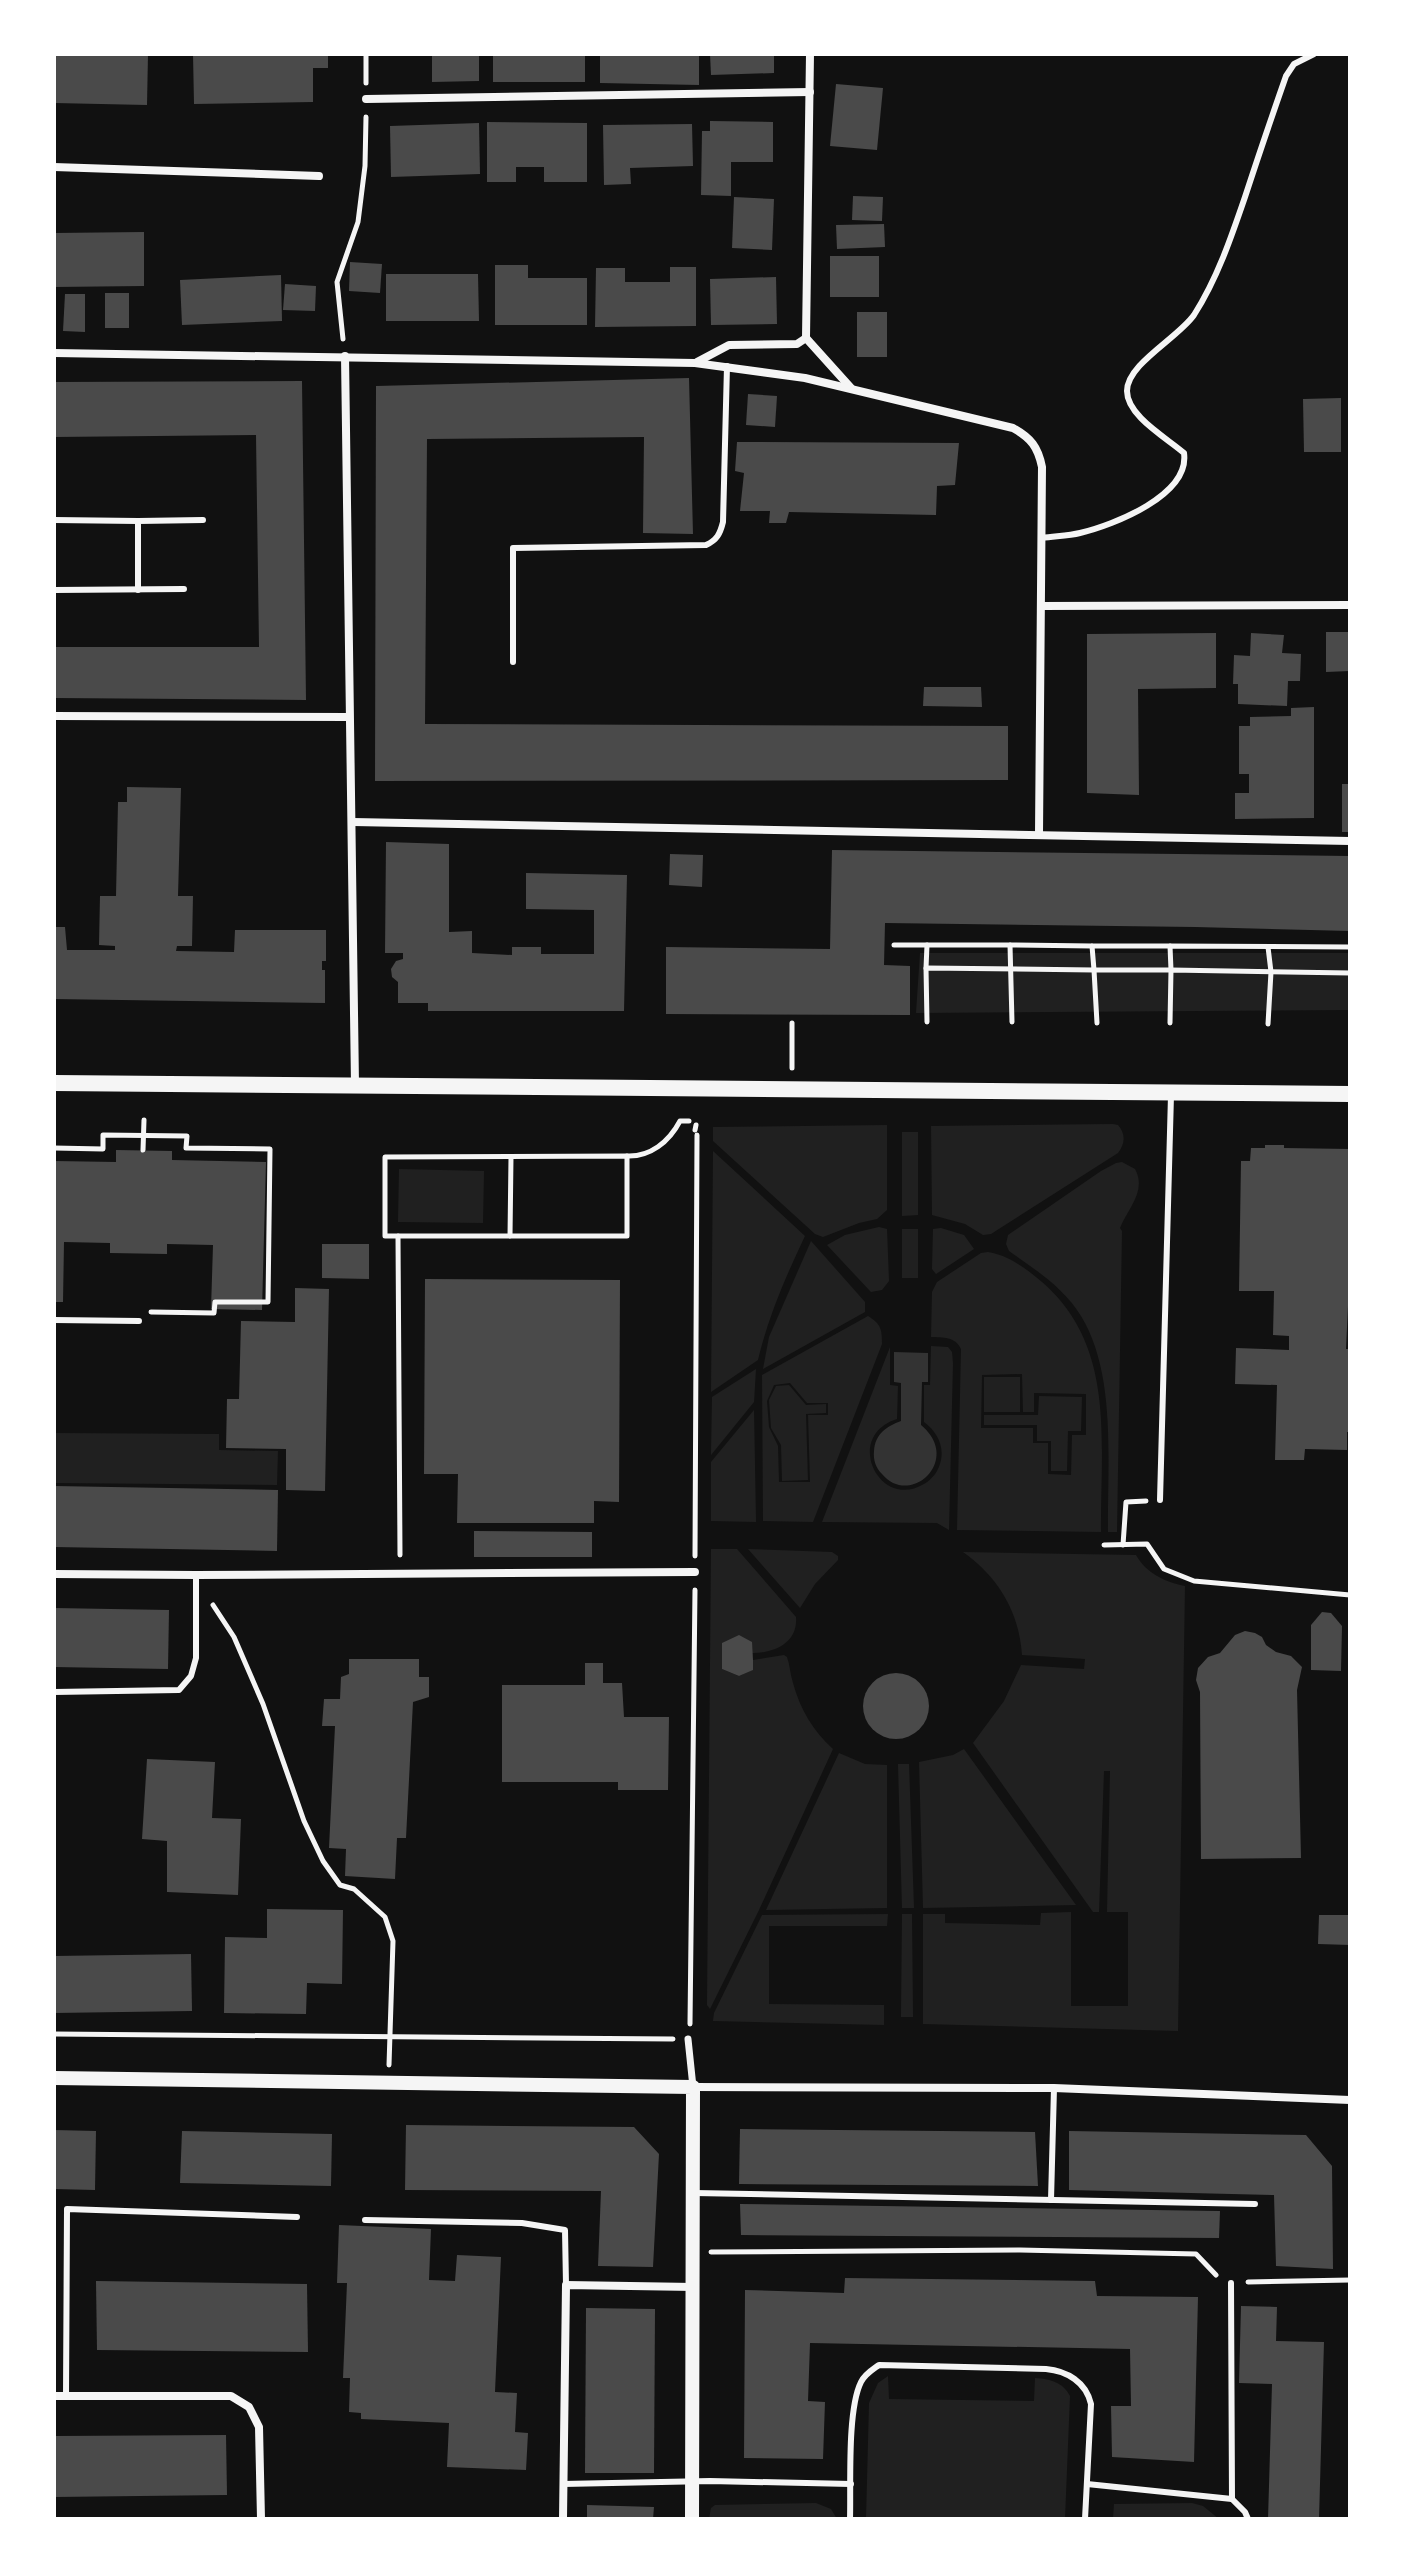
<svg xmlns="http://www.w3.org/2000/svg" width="1404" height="2573" viewBox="0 0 1404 2573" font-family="'Varela Round',sans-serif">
  <rect width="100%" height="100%" fill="#111"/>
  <g fill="#202020" fill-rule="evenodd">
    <path d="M920,953H1350V1010L916,1013Z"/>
    <path d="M1113,1124L1118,1125C1126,1134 1125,1144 1118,1153L991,1234L983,1235L965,1224L932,1215L931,1126Z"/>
    <path d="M887,1125V1210L877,1219L859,1223L823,1237L815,1234L713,1141V1127Z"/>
    <path d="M902,1132H918V1215L902,1216Z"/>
    <path d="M713,1151L805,1236C786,1276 768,1317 758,1360L711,1392Z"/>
    <path d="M1122,1162L1135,1169C1147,1191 1128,1208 1120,1228L1122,1231L1117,1532H1108C1107,1465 1117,1375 1081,1316C1064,1288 1036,1270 1009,1251L1006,1244L1008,1235L1101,1171L1116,1163Z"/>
    <path d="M399,1169L484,1171L483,1223L398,1222Z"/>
    <path d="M879,1227L887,1229L889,1281L882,1290L871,1292L827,1245L845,1235Z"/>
    <path d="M941,1228L964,1235L974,1249L936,1274L932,1269L933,1229Z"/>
    <rect x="902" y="1229" width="16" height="49"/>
    <path d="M811,1241L865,1302V1312L763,1369L769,1337Z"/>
    <path d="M988,1252C1008,1255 1027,1269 1042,1282C1117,1347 1100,1443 1101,1532L957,1530L961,1349C955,1336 943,1338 931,1337L932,1292L937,1282L981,1253ZM1022,1374L1023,1412H1034V1393L1086,1394V1435H1072L1071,1475L1048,1474V1443H1033V1428H981L982,1375Z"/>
    <path d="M868,1316C881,1324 882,1329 882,1344L813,1522L763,1521L762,1375ZM790,1383L807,1403H828V1415H808L810,1482H779L778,1446L769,1427L767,1401L774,1385Z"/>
    <path d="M931,1346L948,1347L952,1352L953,1363L949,1530L937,1523L822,1522L890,1347V1385L898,1386L897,1419C843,1436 879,1511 924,1484C933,1479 939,1470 941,1460C944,1444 936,1431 924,1422V1385H930Z"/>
    <path d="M756,1369L754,1402L711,1455L712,1397Z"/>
    <rect x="984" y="1377" width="36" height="35"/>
    <path d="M789,1385L806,1405L826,1404V1413L806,1414L808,1480L782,1481L781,1445L771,1428L769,1400L776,1386Z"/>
    <path d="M1039,1396L1082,1397L1081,1431H1068L1067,1471H1051V1441H1037V1425H984V1415H1038Z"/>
    <path d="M754,1410L756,1522L711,1521V1462Z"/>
    <path d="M54,1433L219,1434V1450L278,1451L277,1485L54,1483Z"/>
    <path d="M711,1549H737L796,1617C798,1642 776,1653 753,1653C744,1653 731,1646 722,1643V1669L739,1676L752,1670L753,1660L784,1655L787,1657C790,1665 790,1674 793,1683C800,1709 813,1731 833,1749L759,1910L710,2009L707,2005Z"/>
    <path d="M748,1549L832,1552L838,1556V1560L815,1584L800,1608Z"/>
    <path d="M963,1552L1136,1555C1146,1573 1165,1582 1185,1586L1178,2031L923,2024V1914H945V1923L1040,1925L1041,1913L1071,1912V2006H1128V1912H1107L1110,1771H1104L1099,1912H1093L973,1743L1004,1701L1021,1665L1084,1669L1085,1659L1022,1655C1019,1611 998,1577 963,1552Z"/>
    <path d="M964,1749L1076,1905L923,1908L919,1762L953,1755Z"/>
    <path d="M839,1753L865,1764L887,1765V1908L766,1910Z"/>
    <path d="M898,1764H909L914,1908H902Z"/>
    <path d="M888,1914L887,1926H769V2004L884,2005V2025L713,2021L714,2013L762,1915Z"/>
    <path d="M902,1914H912L913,2017H901Z"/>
    <path d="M888,2376L889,2399L1034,2401L1035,2378C1050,2379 1063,2382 1070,2396L1065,2519H866L869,2403L878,2383Z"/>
    <path d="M816,2503L831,2509L837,2519H709L711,2508L715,2505Z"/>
    <path d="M1192,2503L1203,2506L1219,2519H1113L1114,2504Z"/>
  </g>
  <path fill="#333" d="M894,1352L928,1353V1382H922L921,1425C963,1460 910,1508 882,1474C876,1468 873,1460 874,1451C875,1434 887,1426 901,1421V1383L894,1382Z"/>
  <g fill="#4a4a4a">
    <path d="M54,54H148L147,105L54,103Z"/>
    <path d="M193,54H328V68H313V102L194,104Z"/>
    <path d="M432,54H479V81L432,82Z"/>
    <rect x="493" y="54" width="92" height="28"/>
    <path d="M600,54H699V85L600,83Z"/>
    <path d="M710,54H774V73L711,75Z"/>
    <path d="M836,84L883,88L877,150L830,146Z"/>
    <path d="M710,121L773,122V162H731V196L701,195L702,131H710Z"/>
    <path d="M487,122L587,123V182H544V167H516V182H487Z"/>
    <path d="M479,123L480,174L391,177L390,126Z"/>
    <path d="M692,124L693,166L630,168L631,184L604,185L603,125Z"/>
    <path d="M853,196L883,197L882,221L852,220Z"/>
    <path d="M734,197L774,199L772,250L732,248Z"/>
    <path d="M884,224L885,247L837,249L836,225Z"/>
    <path d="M144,232V286L54,287V233Z"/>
    <rect x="830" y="256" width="49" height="41"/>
    <path d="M350,262L382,264L380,293L349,291Z"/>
    <path d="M495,265H528V278H587V325H495Z"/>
    <path d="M670,267H696V326L595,327L596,268H625V282H670Z"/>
    <path d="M386,274H478L479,321H386Z"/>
    <path d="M281,275L282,321L182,325L180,280Z"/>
    <path d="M776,277L777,324L711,325L710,279Z"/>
    <path d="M285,284L316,286L315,311L283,310Z"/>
    <rect x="105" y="293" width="24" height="35"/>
    <path d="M65,294H85V332L63,331Z"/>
    <rect x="857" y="312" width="30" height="45"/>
    <path d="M689,378L693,534L643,533L644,437L427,439L425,724L1008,726V780L375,781L376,386Z"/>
    <path d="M302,381L306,700L54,698V647H259L256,435L54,437V382Z"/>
    <path d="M748,394L777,396L775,427L746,425Z"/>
    <path d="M1341,398V452H1304L1303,399Z"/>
    <path d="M737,442L959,443L955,485L937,486L936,515L789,512L786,523H769L770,511H740L744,473L735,471Z"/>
    <path d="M1326,632H1350V671L1326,672Z"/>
    <path d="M1216,633V688L1138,689L1139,795L1087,793V634Z"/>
    <path d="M1251,633L1284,635L1282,653L1301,654L1300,681H1288L1287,706L1238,704V684H1233L1234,655L1250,656Z"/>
    <path d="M924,687H981L982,707L923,706Z"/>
    <path d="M1314,707V818L1235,819V793H1249V774H1239V726H1250V717L1291,716V708Z"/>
    <rect x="1342" y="784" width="8" height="48"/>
    <path d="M127,787L181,788L178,896H193L192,946H177L176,951L234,952L235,930H326V961H322V970H325V1003L54,999V927H65L67,950H115V946L99,945L100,896H116L118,802H127Z"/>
    <path d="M386,842L449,844V932L472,931V953L512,955V947H541V954H594V910L526,909V873L627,875L624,1011H428V1003H398V982L392,977L391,969L396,961L403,959V953H385Z"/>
    <path d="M832,850L1350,856V931L1195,927L885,923L884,965L910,966V1015L666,1014V947L830,949Z"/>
    <path d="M670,854L703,855L702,887L669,885Z"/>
    <path d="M1265,1145H1284V1148L1350,1149V1306H1348L1346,1349H1350V1432H1347V1450L1305,1449L1304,1460H1275L1277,1385L1235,1384L1236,1348L1289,1350V1336L1273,1335L1274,1291H1239L1241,1161H1250L1251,1148H1265Z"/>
    <path d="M116,1150L172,1151V1160L266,1162L262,1310L211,1309L213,1245L167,1244V1254L110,1253V1243L64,1242L63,1302H54V1161L116,1162Z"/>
    <path d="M322,1244H369V1279L322,1278Z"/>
    <path d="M425,1279L620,1280L619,1502L594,1501V1523H457L458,1474H424Z"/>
    <path d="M295,1288L329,1289L325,1491L286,1490V1449L226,1448L227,1399H239L241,1321L295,1322Z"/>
    <path d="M54,1486L278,1490L277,1551L54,1547Z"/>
    <path d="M474,1531L592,1532V1557H474Z"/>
    <path d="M54,1608L169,1610L168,1669L54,1667Z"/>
    <path d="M1322,1612L1331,1613L1342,1626L1341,1671L1311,1670V1625Z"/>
    <path d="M1245,1631L1255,1633L1262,1637L1266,1645L1276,1652L1291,1656L1302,1667L1297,1690L1301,1858L1201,1859L1200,1692L1196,1680L1198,1668L1208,1657L1220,1653L1235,1635Z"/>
    <path d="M739,1635L752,1642L753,1660V1670L739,1676L722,1669V1643Z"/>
    <path d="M349,1659H419V1677H429V1697L413,1702L406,1838H397L395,1879L345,1876L346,1849L329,1848L335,1726H322L324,1699H340L341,1677L349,1674Z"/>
    <path d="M585,1663H603V1683H622L624,1717H669L668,1790H618V1782H502V1685H585Z"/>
    <circle cx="896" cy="1706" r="33"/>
    <path d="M147,1759L215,1762L212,1818L241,1819L238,1895L167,1892V1841L142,1839Z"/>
    <path d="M267,1909L343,1910L342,1984L307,1983L306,2014L224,2013L225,1937L267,1938Z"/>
    <path d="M1319,1915H1350V1945L1318,1944Z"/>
    <path d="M191,1954L192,2011L54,2013V1956Z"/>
    <path d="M406,2125L634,2127L659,2154L653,2267L598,2266L601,2191L405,2190Z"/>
    <path d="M740,2129L1035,2132L1038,2186L739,2184Z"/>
    <path d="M54,2130L96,2131L95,2190L54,2189Z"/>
    <path d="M182,2131L332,2134L331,2186L180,2183Z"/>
    <path d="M1069,2131L1306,2135L1332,2166L1333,2269L1276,2266L1274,2195L1069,2190Z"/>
    <path d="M740,2204L1220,2211L1219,2238L741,2235Z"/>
    <path d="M339,2225L431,2229L429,2280L455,2281L457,2255L501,2257L495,2392L517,2393L515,2432L528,2433L526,2470L447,2467L449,2423L361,2419V2413L349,2412L350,2378H343L347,2283H337Z"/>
    <path d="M845,2278L1095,2281L1097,2296L1198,2297L1194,2462L1112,2457L1111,2406H1131L1130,2349L810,2343L808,2401L825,2402L823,2459L744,2458L745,2290L844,2293Z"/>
    <path d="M96,2281L307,2284L308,2352L97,2350Z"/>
    <path d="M1241,2306L1277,2307L1276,2341L1324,2342L1319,2519H1268L1272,2384L1239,2383Z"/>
    <path d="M586,2308L655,2309L654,2473H585Z"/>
    <path d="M226,2435L227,2495L54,2497V2436Z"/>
    <path d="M587,2505L654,2507L653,2519H587Z"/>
  </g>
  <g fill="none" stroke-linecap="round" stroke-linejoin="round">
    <g stroke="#f5f5f5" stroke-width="5">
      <path d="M366,54V83"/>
      <path d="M343,339L337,282L358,222L365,166L366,117"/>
      <path d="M894,945H1010"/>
      <path d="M1268,947L1271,972L1268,1024"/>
      <path d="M926,968L927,945"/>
      <path d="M927,1022L926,968L1094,970L1092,946H1170"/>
      <path d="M1012,1022L1010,945L1092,946"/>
      <path d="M1097,1023L1094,970H1171L1170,946L1350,947"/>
      <path d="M1170,1023L1171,970L1350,973"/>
      <path d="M792,1068V1023"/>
      <path d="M695,1130L696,1125"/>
      <path d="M54,1148L103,1149V1135L187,1136L186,1148L270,1149L268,1302H215L214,1313L151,1312"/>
      <path d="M143,1150L144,1120"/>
      <path d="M627,1156V1236H385V1157Z"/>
      <path d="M627,1156C650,1157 669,1142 680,1121H689"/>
      <path d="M398,1236L400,1555"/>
      <path d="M510,1236L511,1157"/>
      <path d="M1104,1545L1147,1544L1164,1569L1194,1581L1350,1595"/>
      <path d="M1123,1545L1126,1502L1146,1501"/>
      <path d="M695,1556L697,1135"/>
      <path d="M213,1605L234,1637L263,1704L304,1821L323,1861L340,1885L354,1889L385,1917L393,1941L389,2065"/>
      <path d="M690,2024L695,1590"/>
      <path d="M54,2034L673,2039"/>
      <path d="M711,2252L1020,2250L1196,2254L1216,2275"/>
      <path d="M1248,2282L1350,2280"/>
    </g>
    <g stroke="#f5f5f5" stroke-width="6">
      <path d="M54,520L138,521"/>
      <path d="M1042,538C1055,536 1068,536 1080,533C1114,525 1190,495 1184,453C1167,438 1127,416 1127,391C1127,364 1178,338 1194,315C1217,279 1231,238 1245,197C1258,157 1272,116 1286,76L1294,64L1314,54"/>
      <path d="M54,590L184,589"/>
      <path d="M138,590V521L203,520"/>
      <path d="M513,662V548L706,545C717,540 720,534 723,522L727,366"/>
      <path d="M54,1320L139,1321"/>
      <path d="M1160,1500L1171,1095"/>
      <path d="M54,1692L179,1690L191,1676L196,1658V1575"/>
      <path d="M694,2193L1255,2204"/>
      <path d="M1051,2200L1054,2088"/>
      <path d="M365,2220L522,2223L565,2230L566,2285"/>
      <path d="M1231,2283L1232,2499L1245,2512L1248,2519"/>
      <path d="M66,2396L67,2209L297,2217"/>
      <path d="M563,2484L710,2481L851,2484"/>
      <path d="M1087,2484L1232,2499"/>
      <path d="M850,2519C851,2485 847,2410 861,2382C865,2374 872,2370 879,2365L1046,2369C1067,2371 1086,2382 1091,2404L1085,2519"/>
    </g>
    <path stroke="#f5f5f5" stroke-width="7" d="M688,2039L693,2087"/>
    <g stroke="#f5f5f5" stroke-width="8">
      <path d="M810,54L806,338L851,388"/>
      <path d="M366,99L810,92"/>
      <path d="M54,167L319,176"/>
      <path d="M54,353L695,363L805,378L1013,428C1031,438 1038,447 1042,467L1039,834"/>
      <path d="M345,356L355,1085"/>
      <path d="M697,362L729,345L797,344L806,338"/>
      <path d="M1041,606L1350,605"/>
      <path d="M54,716L348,717"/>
      <path d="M353,822L1350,841"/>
      <path d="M54,1574L196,1575L695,1572"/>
      <path d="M693,2087L1054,2088L1350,2100"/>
      <path d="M54,2396H231L249,2407L259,2427L261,2519"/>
      <path d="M563,2519L566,2285L694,2287"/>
    </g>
    <path stroke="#f5f5f5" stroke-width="14" d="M54,2078L693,2087L692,2519"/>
    <path stroke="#f5f5f5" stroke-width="16" d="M54,1083L1350,1094"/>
  </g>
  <rect width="1404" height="2573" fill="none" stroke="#ffffff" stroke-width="112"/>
</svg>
